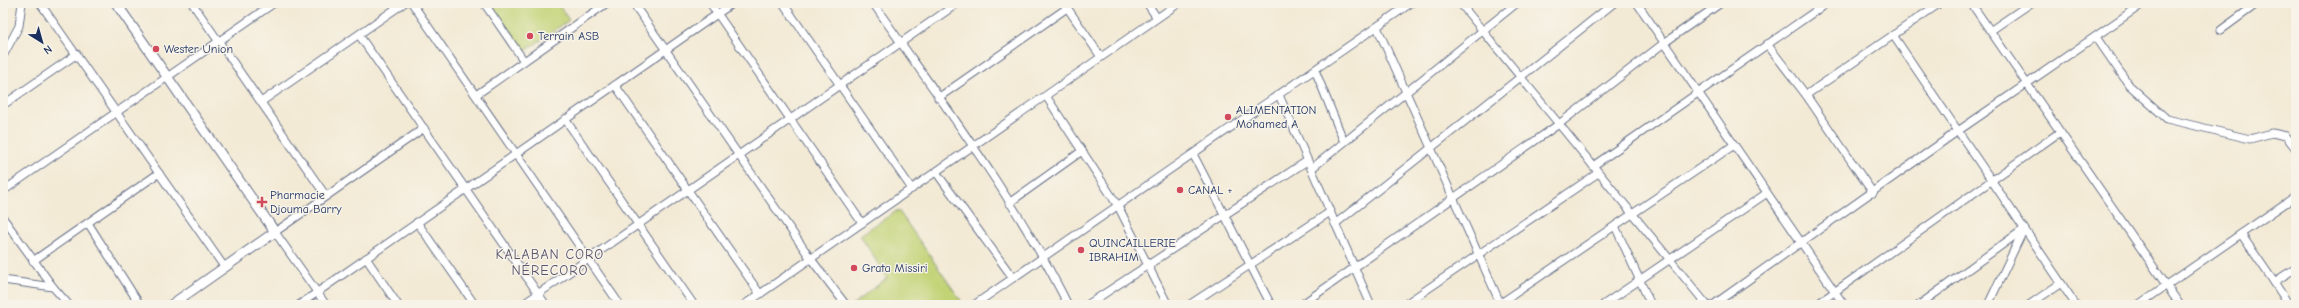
<svg xmlns="http://www.w3.org/2000/svg" width="2299" height="308" viewBox="0 0 2299 308" font-family="'Comic Neue',sans-serif">
  <rect width="100%" height="100%" fill="#f7f3e8"/>
  <filter id="ink" filterUnits="userSpaceOnUse"><feTurbulence type="fractalNoise" baseFrequency=".025" numOctaves="2"/><feDisplacementMap in="SourceGraphic" scale="8" xChannelSelector="R" yChannelSelector="G"/><feConvolveMatrix kernelMatrix="1 2 1 2 8 2 1 2 1" color-interpolation-filters="sRGB"/></filter>
  <filter id="wash" filterUnits="userSpaceOnUse"><feTurbulence type="fractalNoise" baseFrequency=".012" numOctaves="4" result="noise"/><feDisplacementMap in="SourceGraphic" scale="16" xChannelSelector="R" yChannelSelector="G"/><feGaussianBlur stdDeviation="0.9" result="paint"/><feColorMatrix in="noise" values="0 0 0 0 0 0 0 0 0 0 0 0 0 0 0 0 0 1.4 0 .05"/><feComposite in="paint" operator="in"/></filter>
  <g filter="url(#wash)">
    <rect width="100%" height="100%" fill="#f3ead5"/>
    <g fill="#c2d376" stroke="#6e816a">
      <path d="M489,3H557L569,20L524,52Z"/>
      <path d="M898,210L964,305H852L887,278L860,235Z"/>
    </g>
  </g>
  <g filter="url(#ink)">
    <g fill="none" stroke-linecap="round" stroke-linejoin="round">
      <defs>
        <g id="minor">
          <path d="M40,3L225,268"/>
          <path d="M192,3L326,196"/>
          <path d="M412,3L620,305"/>
          <path d="M484,3L524,61"/>
          <path d="M633,3L811,259L846,305"/>
          <path d="M710,3L862,223"/>
          <path d="M783,3L912,189"/>
          <path d="M873,3C941,101 1015,198 1068,305"/>
          <path d="M1064,3L1101,57"/>
          <path d="M1147,3L1157,18"/>
          <path d="M1460,3L1707,305"/>
          <path d="M1637,3L1844,305"/>
          <path d="M1971,3L2180,305"/>
          <path d="M1377,27L1501,305"/>
          <path d="M2221,30L2258,3"/>
          <path d="M1990,31L2031,3"/>
          <path d="M359,35L546,305"/>
          <path d="M1893,35L2076,305"/>
          <path d="M2096,37L2129,85L2167,119L2250,139L2272,133L2286,136L2296,149"/>
          <path d="M1767,44L1806,95L1873,193"/>
          <path d="M3,56L19,26L22,3"/>
          <path d="M1315,70L1344,142"/>
          <path d="M615,85L760,294"/>
          <path d="M476,95L607,3"/>
          <path d="M1279,95L1371,305"/>
          <path d="M1806,95L1940,3"/>
          <path d="M1046,96L1118,206L1168,305"/>
          <path d="M938,98L1067,8"/>
          <path d="M261,102L404,3"/>
          <path d="M3,105L77,54"/>
          <path d="M565,119L694,305"/>
          <path d="M1193,154L1271,305"/>
          <path d="M1593,166L1827,3"/>
          <path d="M1311,169L1517,3"/>
          <path d="M936,172L1013,278"/>
          <path d="M3,191L274,3"/>
          <path d="M1009,203L1082,151"/>
          <path d="M3,218L53,287L69,305"/>
          <path d="M417,222L475,305"/>
          <path d="M88,223L140,305"/>
          <path d="M1335,224L1614,3"/>
          <path d="M1615,226L1651,305"/>
          <path d="M2241,234L2274,282L2296,268"/>
          <path d="M366,258L398,305"/>
          <path d="M33,261L159,173"/>
          <path d="M3,280L53,287"/>
          <path d="M2274,282L2289,305"/>
          <path d="M299,305L733,3"/>
          <path d="M326,305L275,232L424,128"/>
          <path d="M522,305L958,3"/>
          <path d="M744,305L1179,3"/>
          <path d="M974,305L1411,3"/>
          <path d="M1087,305L1307,161"/>
          <path d="M1189,305L1330,212"/>
          <path d="M1301,305L1559,124L1664,43L1721,3"/>
          <path d="M1404,305L1598,173"/>
          <path d="M1498,305L1734,145"/>
          <path d="M1603,305L1767,193"/>
          <path d="M1713,305L1958,131L2144,3"/>
          <path d="M1816,305L2060,132"/>
          <path d="M1919,305L2024,229"/>
          <path d="M1988,305L2023,231"/>
          <path d="M2029,305L2061,283"/>
          <path d="M2138,305L2296,196"/>
        </g>
        <path id="tertiary" d="M116,3L275,232L171,305"/>
      </defs>
      <use href="#minor" stroke="#677088" stroke-width="9"/>
      <use href="#tertiary" stroke="#677088" stroke-width="11"/>
      <use href="#minor" stroke="#fff" stroke-width="7"/>
      <use href="#tertiary" stroke="#fff" stroke-width="9"/>
    </g>
  </g>
  <g fill="#d1495b" stroke="#f7f3e8" stroke-width="1.5">
    <circle cx="530" cy="36" r="4"/>
    <circle cx="156" cy="49" r="4"/>
    <circle cx="1228" cy="117" r="4"/>
    <circle cx="1180" cy="190" r="4"/>
    <path d="M260 196h4v4h4v4h-4v4h-4v-4h-4v-4h4z"/>
    <circle cx="1081" cy="250" r="4"/>
    <circle cx="854" cy="268" r="4"/>
  </g>
  <g text-anchor="middle" dominant-baseline="central" stroke-width="3" stroke-linejoin="round" paint-order="stroke">
    <g font-size="12" fill="#1b2f5e" stroke="#f7f3e8" text-anchor="start">
      <text x="538" y="36">Terrain ASB</text>
      <text x="164" y="49">Wester Union</text>
      <text x="1236" y="110">ALIMENTATION<tspan x="1236" dy="14">Mohamed A</tspan></text>
      <text x="1188" y="190">CANAL +</text>
      <text x="270" y="195">Pharmacie<tspan x="270" dy="14">Djouma Barry</tspan></text>
      <text x="1089" y="243">QUINCAILLERIE<tspan x="1089" dy="14">IBRAHIM</tspan></text>
      <text x="862" y="268">Grata Missiri</text>
    </g>
    <g font-size="14" letter-spacing="1" fill="#5a546c" stroke="#f7f3e8">
      <text x="550" y="254">KALABAN CORO<tspan x="550" dy="16">NÉRECORO</tspan></text>
    </g>
  </g>
  <rect width="2299" height="308" fill="none" stroke="#f7f3e8" stroke-width="16"/>
  <g transform="translate(42 42) rotate(143)" stroke="#f7f3e8" stroke-width="3" paint-order="stroke">
  <path d="M0-3L7 15L0 10L-7 15Z" fill="#1b2f5e"/>
  <text y="-6" font-size="11" font-weight="bold" text-anchor="middle" fill="#1b2f5e">N</text>
  </g>
</svg>
